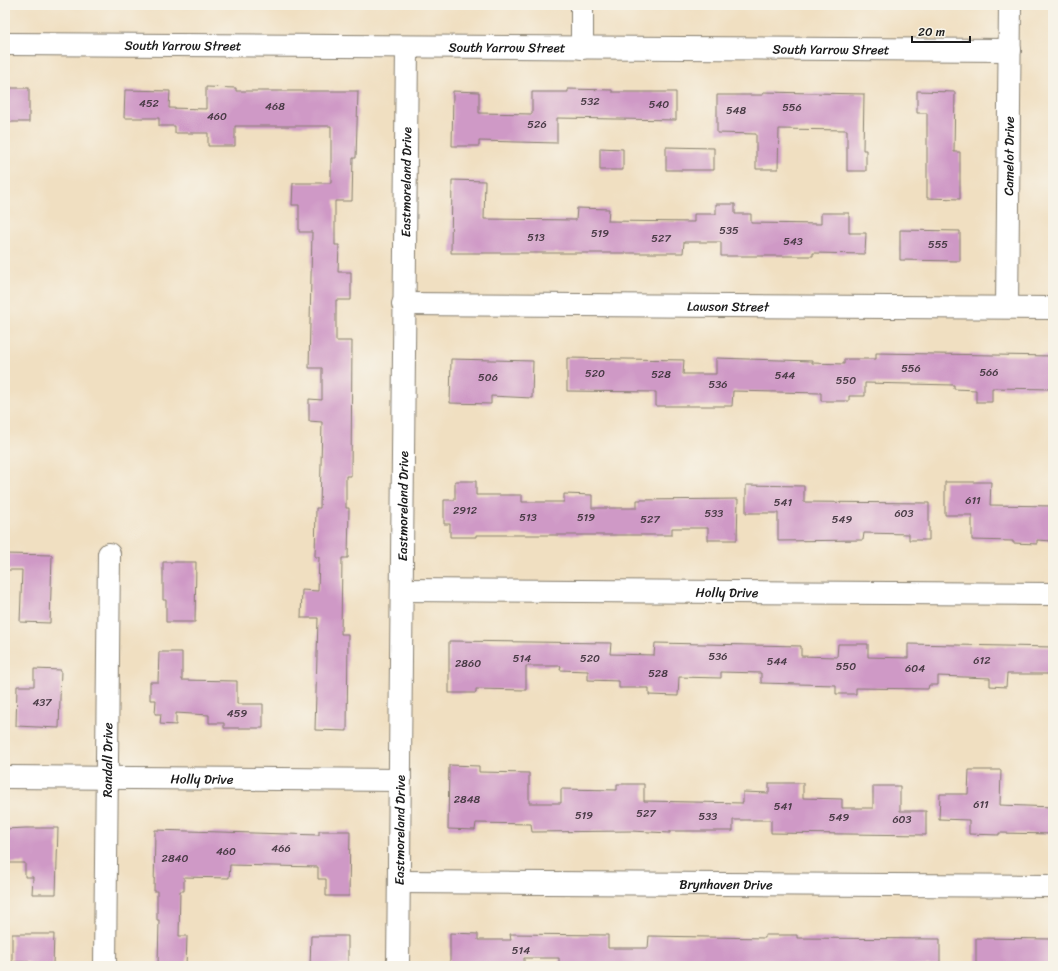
<svg xmlns="http://www.w3.org/2000/svg" width="1058" height="971" viewBox="0 0 1058 971" font-family="Sriracha,sans-serif">
  <rect width="100%" height="100%" fill="#f7f3e8"/>
  <filter id="ink" filterUnits="userSpaceOnUse"><feTurbulence type="fractalNoise" baseFrequency=".025" numOctaves="2"/><feDisplacementMap in="SourceGraphic" scale="8" xChannelSelector="R" yChannelSelector="G"/><feConvolveMatrix kernelMatrix="1 2 1 2 8 2 1 2 1" color-interpolation-filters="sRGB"/></filter>
  <filter id="wash" filterUnits="userSpaceOnUse"><feTurbulence type="fractalNoise" baseFrequency=".012" numOctaves="4" result="noise"/><feDisplacementMap in="SourceGraphic" scale="16" xChannelSelector="R" yChannelSelector="G"/><feGaussianBlur stdDeviation="0.9" result="paint"/><feColorMatrix in="noise" values="0 0 0 0 0 0 0 0 0 0 0 0 0 0 0 0 0 1.4 0 .05"/><feComposite in="paint" operator="in"/></filter>
  <g filter="url(#wash)">
    <rect width="100%" height="100%" fill="#f0dfc1"/>
    <g id="blocks">
      <g fill="#cf99c6">
        <path d="M206,87L236,88V91H358L356,158H353L352,201H335V245H339L338,272H351V300H336V341H352L351,476H346V508H349L348,558H342L341,634H348L347,731L315,730L318,618H301L302,590L318,591L319,557H315L316,508H320L322,422L309,421V399L322,400V368H309L312,232H299V205H292L293,183H331V126H235V146H208V133H175V126H159V118H124L125,90L170,91L169,108L206,109Z"/>
        <rect x="5" y="88" width="24" height="34"/>
        <path d="M568,89L612,90V92H676V120L557,118V143L479,141V146H452L453,91L479,92V113L532,114V92H568Z"/>
        <path d="M917,91L955,92L954,152H960V199L927,198V113H917Z"/>
        <path d="M763,92L864,94L863,150H866V171H847V130L779,129L778,169H756V134L717,133V95H763Z"/>
        <path d="M666,147L714,148V170H666Z"/>
        <path d="M600,148L623,149V170H600Z"/>
        <path d="M452,180L485,181L484,219L576,220L577,208L609,209L608,221L694,222V214H716V204H735V214H751V223L821,224V213H849V233H866L865,254L813,253V256H721V242H684L683,253H451Z"/>
        <path d="M900,230L960,231V261L900,260Z"/>
        <path d="M876,353L1053,356V389L992,388V402H976V390L954,389V385L865,383V396H849V401H821V393L733,391L732,406H656V392L567,391V358L684,360L683,374H716V358L812,361V363L844,364V359H876Z"/>
        <path d="M451,359L533,361L532,398L491,396V404L450,403Z"/>
        <path d="M455,481H476V495H522V502H564V494L592,495V508H637V500L738,499L737,540H708V528H672V535H476V537H450V524H444V500H455Z"/>
        <path d="M945,482H991L990,505L1053,506V541L1037,540V544L1013,543V541L972,540V515H945Z"/>
        <path d="M746,485L804,486V502L929,503V540H909V534L864,533L863,540L778,541V513H746Z"/>
        <path d="M6,554L52,555L50,623L20,622L22,570H6Z"/>
        <path d="M163,562H196L195,622H166V600H163Z"/>
        <path d="M449,641L611,643L610,654L654,655L655,643L801,646V656L837,657L838,644H868V657L908,658V644L1053,647V674H1007L1006,687L990,686V678L938,676V685H929L928,689L856,688V694H836V685L761,683V673L721,672V678L679,677L678,696L649,695V688H619V681L588,680V671L560,670L561,666H526V690L476,689V693H449Z"/>
        <path d="M159,652H182V680L237,681V704H263V728H224V723H209V715L176,713V725L160,724L161,714H155L156,700H150V682H158Z"/>
        <path d="M34,669L61,670L59,728L16,726L17,686H34Z"/>
        <path d="M449,765L479,766V772L529,773V803H561V789L617,790V784H644V801L743,803V792L769,793V783H803V798L842,799V808H873V786H900V811H926V835L771,833V820H733V831H670V833L631,831L532,832L531,824L476,823L475,830L448,829Z"/>
        <path d="M969,770H1001L1000,805L1053,807V834L999,833V835L969,834V820L939,819L940,794H968Z"/>
        <path d="M26,828H58L56,894H32L33,877H25V863H5V829Z"/>
        <path d="M155,830L319,835V831H350L349,896H326V879H318V867L230,865L229,878L184,877V891H180L179,936H187L186,966H158L159,920H157V891H154Z"/>
        <path d="M450,933L478,934V940H511L510,934L608,935V948H648L649,936L765,938V935H797V938L940,939V966H559V958H524V966H450Z"/>
        <path d="M12,934H54L53,966H29V962H12Z"/>
        <path d="M311,936H348V965L310,966Z"/>
        <path d="M976,938L1053,939V965L1005,964V966H976Z"/>
      </g>
    </g>
  </g>
  <g filter="url(#ink)">
    <use href="#blocks" fill-opacity="0" stroke="#867e6e" stroke-width="1"/>
    <g fill="none" stroke-linecap="round" stroke-linejoin="round">
      <defs>
        <g id="minor">
          <path id="s1" d="M5,44L1010,50"/>
          <path d="M582,48V5"/>
          <path id="s2" d="M403,304L1053,308"/>
          <path id="s3" d="M1007,307L1010,5"/>
          <path id="s4" d="M402,590L1053,594"/>
          <path id="s5" d="M5,777L400,780"/>
          <path id="s6" d="M399,882L1053,886"/>
          <path id="s7" d="M105,966L109,554"/>
          <path id="s8" d="M398,966L407,47"/>
        </g>
      </defs>
      <use href="#minor" stroke="#867e6e" stroke-width="24"/>
      <use href="#minor" stroke="#fff" stroke-width="22"/>
    </g>
  </g>
  <g text-anchor="middle" dominant-baseline="central" stroke-width="3.5" stroke-linejoin="round" paint-order="stroke">
    <g font-size="11" fill="#493b46">
      <text x="590" y="101">532</text>
      <text x="149" y="103">452</text>
      <text x="659" y="104">540</text>
      <text x="275" y="106">468</text>
      <text x="792" y="107">556</text>
      <text x="736" y="110">548</text>
      <text x="217" y="116">460</text>
      <text x="537" y="124">526</text>
      <text x="729" y="230">535</text>
      <text x="600" y="233">519</text>
      <text x="536" y="237">513</text>
      <text x="661" y="238">527</text>
      <text x="793" y="241">543</text>
      <text x="938" y="244">555</text>
      <text x="911" y="368">556</text>
      <text x="989" y="372">566</text>
      <text x="595" y="373">520</text>
      <text x="661" y="374">528</text>
      <text x="785" y="375">544</text>
      <text x="488" y="377">506</text>
      <text x="846" y="380">550</text>
      <text x="718" y="384">536</text>
      <text x="973" y="500">611</text>
      <text x="783" y="502">541</text>
      <text x="465" y="510">2912</text>
      <text x="714" y="513">533</text>
      <text x="904" y="513">603</text>
      <text x="528" y="517">513</text>
      <text x="586" y="517">519</text>
      <text x="650" y="519">527</text>
      <text x="842" y="519">549</text>
      <text x="718" y="656">536</text>
      <text x="522" y="658">514</text>
      <text x="590" y="658">520</text>
      <text x="982" y="660">612</text>
      <text x="777" y="661">544</text>
      <text x="468" y="663">2860</text>
      <text x="846" y="666">550</text>
      <text x="915" y="668">604</text>
      <text x="658" y="673">528</text>
      <text x="42" y="702">437</text>
      <text x="237" y="713">459</text>
      <text x="467" y="799">2848</text>
      <text x="981" y="804">611</text>
      <text x="783" y="806">541</text>
      <text x="646" y="813">527</text>
      <text x="584" y="815">519</text>
      <text x="708" y="816">533</text>
      <text x="839" y="817">549</text>
      <text x="902" y="819">603</text>
      <text x="281" y="848">466</text>
      <text x="226" y="851">460</text>
      <text x="175" y="858">2840</text>
      <text x="521" y="950">514</text>
    </g>
    <g font-size="13" fill="#1c1c1c" stroke="#f7f3e8">
      <text stroke="none"><textPath href="#s1" startOffset="178">South Yarrow Street</textPath></text>
      <text stroke="none"><textPath href="#s1" startOffset="502">South Yarrow Street</textPath></text>
      <text stroke="none"><textPath href="#s1" startOffset="826">South Yarrow Street</textPath></text>
      <text stroke="none"><textPath href="#s3" startOffset="151">Camelot Drive</textPath></text>
      <text stroke="none"><textPath href="#s8" startOffset="784">Eastmoreland Drive</textPath></text>
      <text stroke="none"><textPath href="#s2" startOffset="325">Lawson Street</textPath></text>
      <text stroke="none"><textPath href="#s8" startOffset="460">Eastmoreland Drive</textPath></text>
      <text stroke="none"><textPath href="#s4" startOffset="325">Holly Drive</textPath></text>
      <text stroke="none"><textPath href="#s7" startOffset="206">Randall Drive</textPath></text>
      <text stroke="none"><textPath href="#s5" startOffset="197">Holly Drive</textPath></text>
      <text stroke="none"><textPath href="#s8" startOffset="136">Eastmoreland Drive</textPath></text>
      <text stroke="none"><textPath href="#s6" startOffset="327">Brynhaven Drive</textPath></text>
    </g>
  </g>
  <rect width="1058" height="971" fill="none" stroke="#f7f3e8" stroke-width="20"/>
  <path d="M912 36v6h58v-6" fill="none" stroke="#1c1c1c" stroke-width="2"/>
  <text x="918" y="36" font-size="12" fill="#1c1c1c" stroke="#f7f3e8" stroke-width="3" paint-order="stroke">20 m</text>
</svg>
